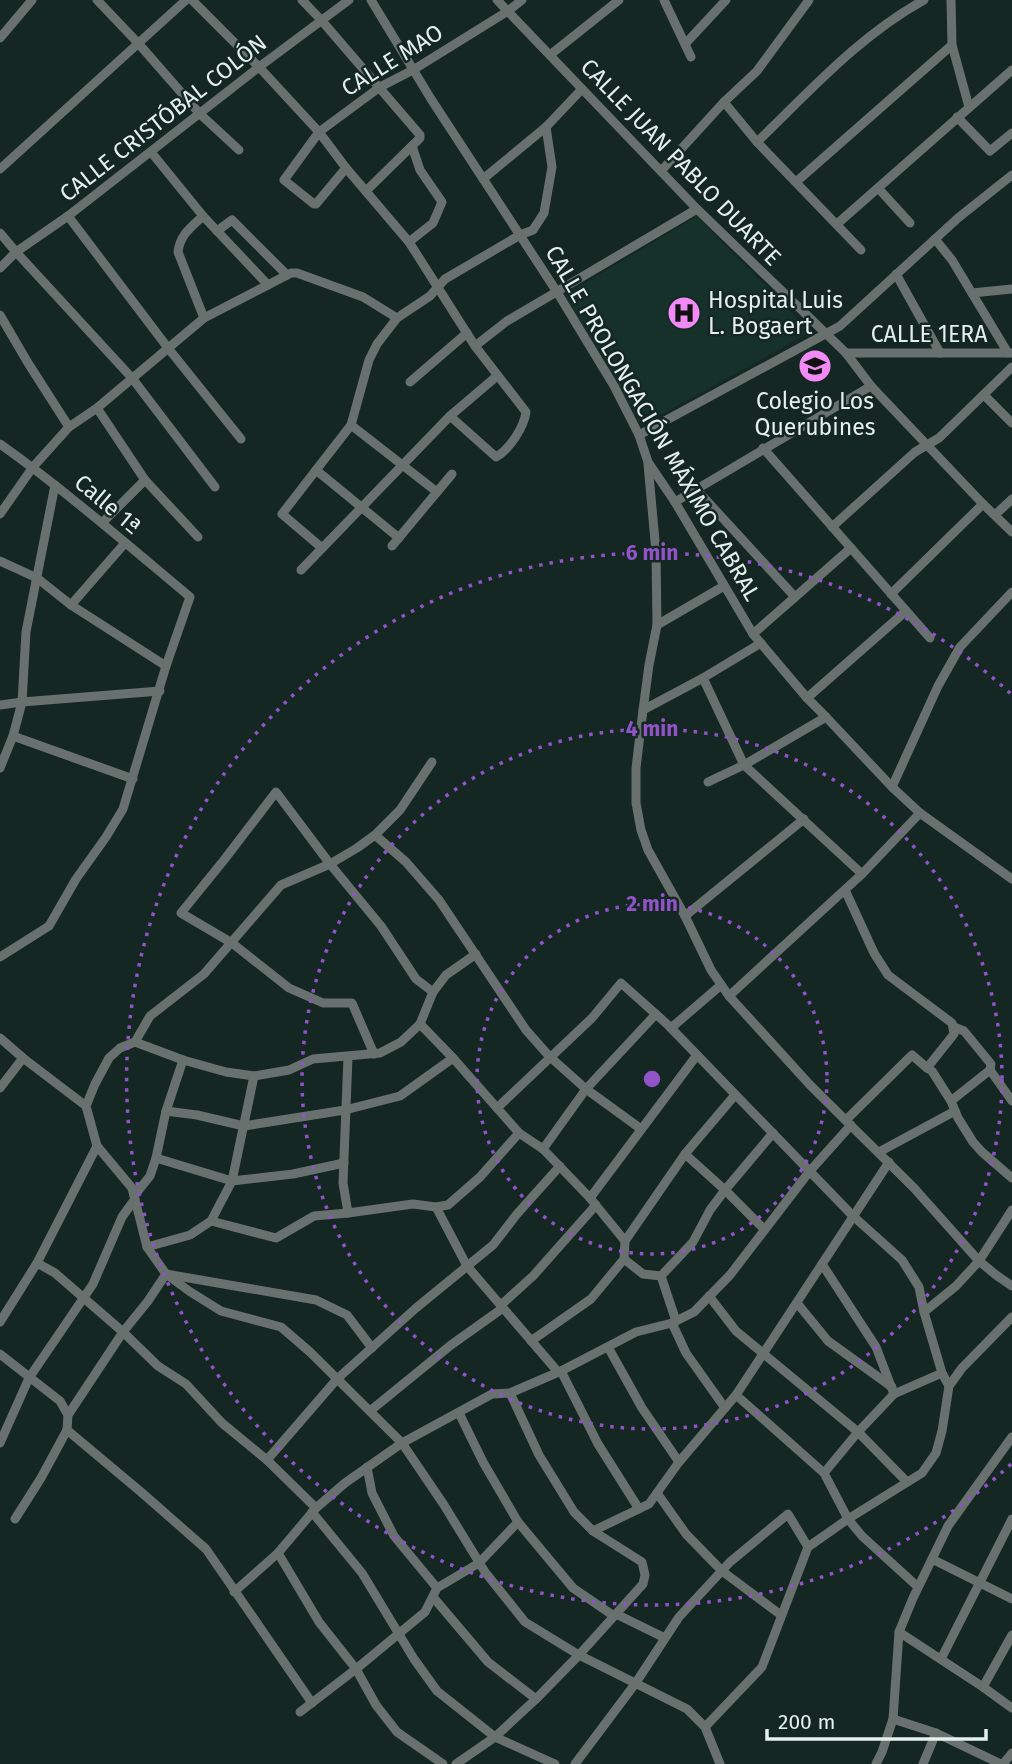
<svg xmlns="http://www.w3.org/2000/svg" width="1012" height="1764" viewBox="0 0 1012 1764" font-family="'Fira Sans',sans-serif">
  <rect width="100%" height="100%" fill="#152722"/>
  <path fill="#163129" d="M697,216L811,332L641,426L565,295Z"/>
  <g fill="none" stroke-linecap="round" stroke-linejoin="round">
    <g stroke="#68716e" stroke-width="9">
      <path d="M97,0L138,43L200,114L239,150"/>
      <path d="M192,0L259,67L319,132L346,168L409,242L475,346L526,412C524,427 510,449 496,457L450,416"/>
      <path d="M302,0L322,21L420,135V138L366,191"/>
      <path d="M371,0L431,99L557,292L614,386L639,435L648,462L675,502L753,634L807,698L826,717L892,787L920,813L1012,879"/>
      <path d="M497,0L697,209L846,353L871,386L983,504L1012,532"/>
      <path d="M664,0L691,57"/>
      <path d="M951,0L952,45L969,107"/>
      <path d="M0,38L32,0"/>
      <path d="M686,43L726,0"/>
      <path d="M550,55L619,0"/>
      <path d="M724,102L757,142L861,250"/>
      <path d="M957,117L990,151L1012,133"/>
      <path d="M757,142C809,92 860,35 924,0"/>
      <path d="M151,152L203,216L268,285"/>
      <path d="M346,168L316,204H314L284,180L319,132L380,87L413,70L508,11L522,0"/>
      <path d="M0,169L186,0"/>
      <path d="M661,171L724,102L757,71L809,0"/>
      <path d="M483,179L546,127L582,89"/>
      <path d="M796,182L952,45"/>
      <path d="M878,188L910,223"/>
      <path d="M68,216L168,348L241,439"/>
      <path d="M203,216C190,228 180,235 178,252L204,318"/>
      <path d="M837,224L1012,70"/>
      <path d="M217,231L232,220L287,275"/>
      <path d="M0,233L16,252L132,378L215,487"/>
      <path d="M935,239L952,260L1008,353"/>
      <path d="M409,242L433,223L442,202L420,170L412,146"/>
      <path d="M0,268L16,252L68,216L259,67L349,0"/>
      <path d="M896,274L940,353"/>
      <path d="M972,293L1012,289"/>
      <path d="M0,315L28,363L69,427"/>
      <path d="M475,346L507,321L697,209"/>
      <path d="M846,353H1012"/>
      <path d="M410,382L467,333"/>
      <path d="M984,395L1012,423"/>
      <path d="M97,408L145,480L198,537"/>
      <path d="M639,435L840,326L958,218L1012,175"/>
      <path d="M0,444C66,491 128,545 190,597L166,666L123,809L106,837L76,879L49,926L0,957"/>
      <path d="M763,448L930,638"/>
      <path d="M648,464L656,552L657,625L649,665L643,710L636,768V803L641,830L648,850L685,916L711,970L729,996L810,1085L914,1188L979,1261L996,1275L1012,1286"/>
      <path d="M316,470L399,538"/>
      <path d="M696,489L795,597"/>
      <path d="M437,492L351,425L369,360L377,344L397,318L430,296L445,279L520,235L533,230L544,213L552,167L546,127"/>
      <path d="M675,502L871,386"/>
      <path d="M0,514L33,467L69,427L97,408L204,318L291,273H297L363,297L397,318"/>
      <path d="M995,515L1012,499"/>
      <path d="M102,523L145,480"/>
      <path d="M832,527L915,452L939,438L1012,367"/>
      <path d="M392,546L452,474"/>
      <path d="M322,548L282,514L351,425"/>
      <path d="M0,561L37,578L71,605L166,666"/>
      <path d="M301,570L450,416L497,376"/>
      <path d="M891,594L983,504"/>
      <path d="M71,605L125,543"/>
      <path d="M657,625L724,586"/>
      <path d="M753,634L851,548"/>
      <path d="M703,678L744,765L862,874"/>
      <path d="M807,698L906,611"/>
      <path d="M0,705L22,702L160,691"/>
      <path d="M643,710L703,678L761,643"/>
      <path d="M13,736L133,779"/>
      <path d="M0,768L13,736L22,702L26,632L55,485"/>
      <path d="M708,782L744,765L826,717"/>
      <path d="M892,787L938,686L960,647L1012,592"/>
      <path d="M375,835L406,862L439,900L526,1030L549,1056L586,1089L641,1129"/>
      <path d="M845,890L874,953L888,975L952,1023L954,1034L927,1068"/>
      <path d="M685,916L804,819"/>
      <path d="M476,954L446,975L433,992L420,1024L401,1042L380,1053L313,1059L289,1070L254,1076L226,1072L183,1060L135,1042L120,1048L109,1058L95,1084L86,1106L97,1146L132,1188L147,1247L166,1274L189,1291L221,1311L281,1327L310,1352L402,1443L444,1505L485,1572L525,1622L579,1655L687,1709L705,1727L720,1764"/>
      <path d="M729,996L862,874L920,813"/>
      <path d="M420,1024L453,1058L519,1133L543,1149L590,1198L625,1241"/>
      <path d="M671,1028L721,985"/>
      <path d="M0,1038L23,1058L86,1106"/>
      <path d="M135,1042L150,1016L204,974L281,885L330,864L357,848L375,835L400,810L432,762"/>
      <path d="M374,1054L352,1003H323L289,988L232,943L181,913L224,860L276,792L330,864L381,926L416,979L433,992"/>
      <path d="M348,1057L343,1183L348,1213"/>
      <path d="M990,1070L1012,1101"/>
      <path d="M0,1088L23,1058"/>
      <path d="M951,1101L990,1070L991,1064L964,1031L954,1027"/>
      <path d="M497,1108L592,1018L621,983L668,1025L853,1216L902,1260L919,1287L924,1312L942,1373L949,1386"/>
      <path d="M166,1111L197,1115L244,1126L345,1110L400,1096L453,1058"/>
      <path d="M846,1120L912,1055L927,1068L932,1071L951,1101L958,1118L973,1142L982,1152L1012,1178"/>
      <path d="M543,1149L586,1089L656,1014"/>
      <path d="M879,1152L955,1111"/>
      <path d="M685,1154L725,1190L764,1229"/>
      <path d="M156,1158L232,1181L293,1174L344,1163"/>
      <path d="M134,1196L150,1176L156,1158L166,1111L183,1060"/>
      <path d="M590,1198L697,1055"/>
      <path d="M436,1207L467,1266L558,1372"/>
      <path d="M211,1221L276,1238L314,1216L348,1213L413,1204L436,1207L448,1205L480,1177L519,1133"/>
      <path d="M147,1247L190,1235L211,1221L232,1181L254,1076"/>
      <path d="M624,1259L643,1274L661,1276"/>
      <path d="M37,1263L55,1273L123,1332L158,1366L186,1384L222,1423L267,1460L316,1508"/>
      <path d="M822,1264L876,1347L894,1394"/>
      <path d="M709,1296L736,1331L858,1432L907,1482"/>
      <path d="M797,1303L828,1341L892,1387"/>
      <path d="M501,1305L533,1276L596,1205"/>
      <path d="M924,1312L956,1286L979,1261L1012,1210"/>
      <path d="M676,1321L661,1276L693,1242L710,1210L725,1190L773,1133"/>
      <path d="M0,1322L37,1263L97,1146"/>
      <path d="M672,1323L686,1353L725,1408"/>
      <path d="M531,1341L591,1299L624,1259L625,1241L685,1154L735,1095"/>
      <path d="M608,1347L642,1408L679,1462"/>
      <path d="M0,1354L60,1401L68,1415"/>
      <path d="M561,1371L598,1444L639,1509"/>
      <path d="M736,1395L824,1473L848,1519L862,1536L918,1587"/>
      <path d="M370,1411L451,1345L503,1308"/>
      <path d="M459,1413L483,1462L518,1522L573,1588L614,1616"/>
      <path d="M67,1430L141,1492L206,1549L312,1703"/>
      <path d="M0,1443L29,1378L93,1284L122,1217L135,1199"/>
      <path d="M267,1460L337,1379L416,1308L493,1245L517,1214L560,1166"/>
      <path d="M367,1467L372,1493L394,1536L437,1588"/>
      <path d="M824,1473L858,1432L894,1394L942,1373"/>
      <path d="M657,1493L686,1534L722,1571L781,1615"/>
      <path d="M312,1512L362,1573L414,1659L437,1691L495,1737L555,1764"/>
      <path d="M15,1519L41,1478L67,1430L68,1415L123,1332L148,1301L166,1274L316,1300L347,1315L372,1348"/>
      <path d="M593,1531L649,1504L679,1462L736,1395L889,1162"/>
      <path d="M278,1553L319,1622L356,1669L376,1705L397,1732L443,1764"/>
      <path d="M932,1559L1012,1599"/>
      <path d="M234,1592L278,1553L316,1508L345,1483L402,1443L492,1394L510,1393L561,1371L636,1332L672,1323L694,1312L730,1275L809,1172L851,1125"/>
      <path d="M433,1597L488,1662L536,1699"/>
      <path d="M616,1614L665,1638"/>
      <path d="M899,1632L983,1687L1012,1708"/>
      <path d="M941,1659L1012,1519"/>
      <path d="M983,1687L1012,1635"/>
      <path d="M300,1712L356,1669L425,1612L437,1588L479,1563L518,1522"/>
      <path d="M893,1719L936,1733L1001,1764"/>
      <path d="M705,1727L762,1667L808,1547L848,1519L922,1473L936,1453L942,1431L949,1386L962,1368L1012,1317"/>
      <path d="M456,1764L495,1737L536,1699L579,1655L643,1584L645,1575L642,1562L593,1531L574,1512L539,1455L510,1393"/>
      <path d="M575,1764L635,1684L679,1617L730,1562L788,1514L808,1547"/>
      <path d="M876,1764L882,1752L893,1719L899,1632L913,1598L948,1526L1012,1437"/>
      <path d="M923,1764L936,1733"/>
      <path d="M1003,1764L1012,1753"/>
    </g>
  </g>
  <g fill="none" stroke="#9053c8" stroke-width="3.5" stroke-dasharray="3.5 7">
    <circle cx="652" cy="1079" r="175"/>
    <circle cx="652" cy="1079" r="350"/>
    <path d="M1011 1464A526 526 0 1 1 1011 694"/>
  </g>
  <defs>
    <symbol id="hospital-disc" viewBox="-11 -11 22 22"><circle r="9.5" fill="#f18af4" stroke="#152722"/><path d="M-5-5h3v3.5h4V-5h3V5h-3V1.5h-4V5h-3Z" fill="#111"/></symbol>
    <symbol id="school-disc" viewBox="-11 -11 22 22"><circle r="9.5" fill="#f18af4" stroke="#152722"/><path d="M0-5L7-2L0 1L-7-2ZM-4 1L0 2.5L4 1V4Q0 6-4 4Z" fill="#111"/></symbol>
  </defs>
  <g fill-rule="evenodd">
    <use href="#hospital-disc" x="665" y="294" width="38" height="38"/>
    <use href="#school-disc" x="796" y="347" width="38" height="38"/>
  </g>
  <g text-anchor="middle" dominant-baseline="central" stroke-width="5" stroke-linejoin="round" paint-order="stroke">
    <g font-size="23" fill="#e5f0ed" stroke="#152722">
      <text transform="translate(392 60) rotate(-32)">CALLE MAO</text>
      <text transform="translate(163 118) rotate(-38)">CALLE CRISTÓBAL COLÓN</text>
      <text transform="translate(681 162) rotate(46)">CALLE JUAN PABLO DUARTE</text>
      <text x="929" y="334">CALLE 1ERA</text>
      <text transform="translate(653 423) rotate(60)">CALLE PROLONGACIÓN MÁXIMO CABRAL</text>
      <text transform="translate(108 504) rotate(40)">Calle 1ª</text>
    </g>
    <g font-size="23" fill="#e5f0ed" stroke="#152722" text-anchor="start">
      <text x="708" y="300">Hospital Luis<tspan x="708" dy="26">L. Bogaert</tspan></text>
      <text x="815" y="401" text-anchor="middle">Colegio Los<tspan x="815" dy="26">Querubines</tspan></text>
    </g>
  </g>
  <circle cx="652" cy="1079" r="10" fill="#9053c8" stroke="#152722" stroke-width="3.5"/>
  <g font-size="21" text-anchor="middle" font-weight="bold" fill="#9053c8" stroke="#152722" stroke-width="5" stroke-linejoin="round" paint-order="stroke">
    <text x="652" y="560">6 min</text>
    <text x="652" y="736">4 min</text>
    <text x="652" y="911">2 min</text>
  </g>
  <path d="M767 1729v10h219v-10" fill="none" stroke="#e5f0ed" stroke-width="3.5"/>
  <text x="778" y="1729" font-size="21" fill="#e5f0ed" stroke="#152722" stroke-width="5" paint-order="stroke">200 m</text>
</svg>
